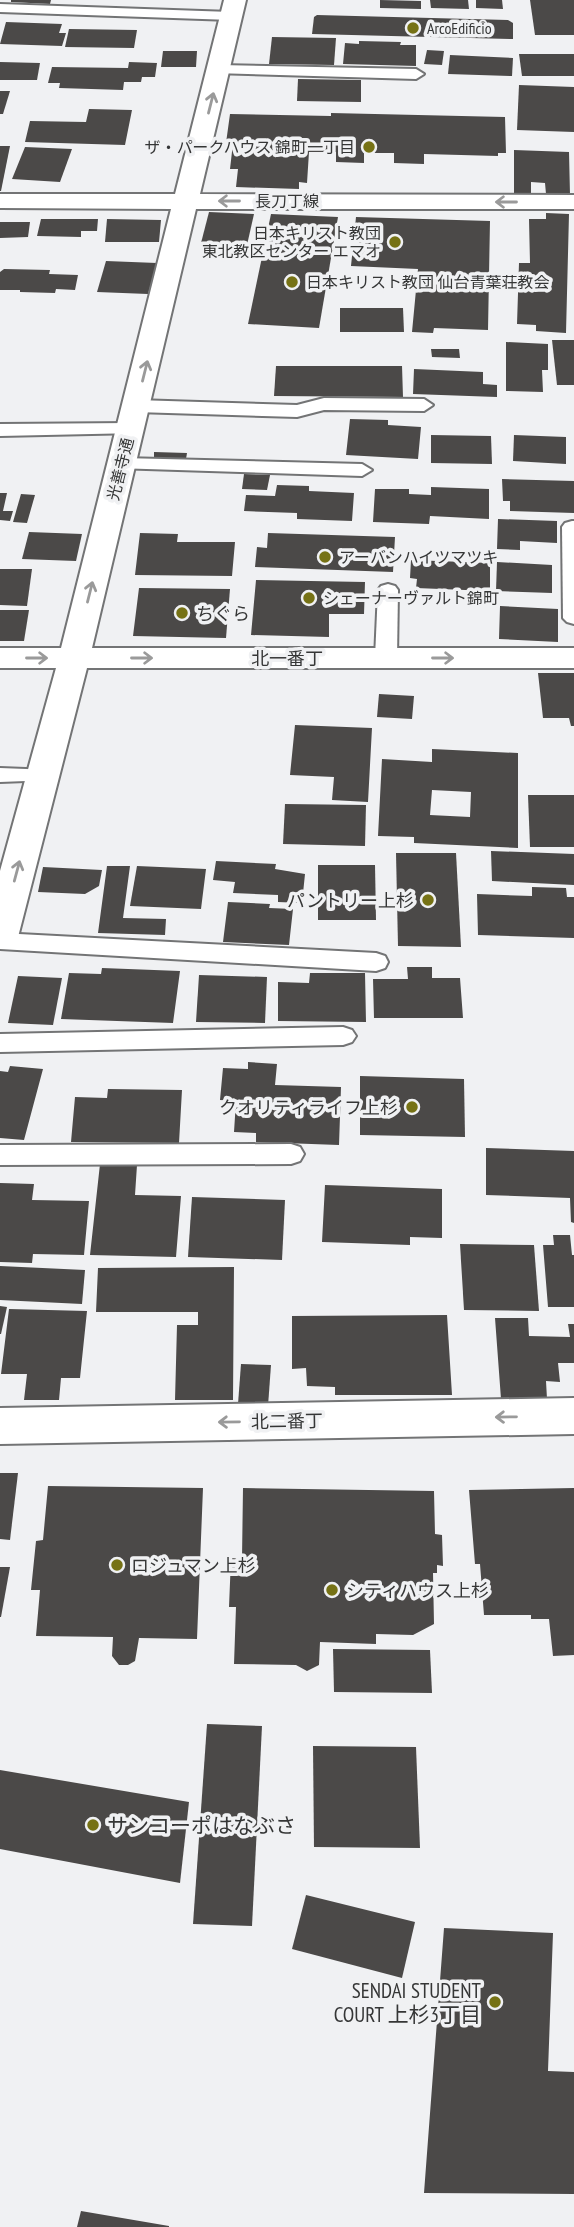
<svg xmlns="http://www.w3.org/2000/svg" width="574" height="2227" viewBox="0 0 574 2227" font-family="'PT Sans Narrow','Noto Sans JP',sans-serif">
  <rect width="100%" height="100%" fill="#f0f1f3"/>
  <g fill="#4b4948" fill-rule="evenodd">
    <path d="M11,0H51L50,4L11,2Z"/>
    <path d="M380,0L421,1V9L380,8Z"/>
    <path d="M430,0H468L469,9L431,8Z"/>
    <path d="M476,0H502L503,9L476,8Z"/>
    <path d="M530,0H574V35H535Z"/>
    <path d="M317,15L508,20L513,23V39L312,34L314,17Z"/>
    <path d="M6,22L62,24L59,33H66L62,46L0,44Z"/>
    <path d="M69,29L137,30L134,48L65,47Z"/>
    <path d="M272,37L336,38L334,65L269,64Z"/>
    <path d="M359,41L401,42L400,45H416V66L343,64L345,43L359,44Z"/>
    <path d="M427,50L444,51L442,65L424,64Z"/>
    <path d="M163,51H197L196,67H161Z"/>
    <path d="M519,54H574V76H522Z"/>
    <path d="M450,55L513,58L512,76L448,74Z"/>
    <path d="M0,62L40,63L37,80H0Z"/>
    <path d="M129,62L157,63L155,77H142L141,82H124L123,90L59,88L60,83H48L52,67L128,68Z"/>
    <path d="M298,79L361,80V102L297,101Z"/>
    <path d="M519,85L574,87V132L517,130Z"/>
    <path d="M0,91H10L3,114H0Z"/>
    <path d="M89,109L132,110L125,145L25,142L30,121L86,122Z"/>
    <path d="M331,113L505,117L506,153H498V156L424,154V164L394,163V153H364V163L336,162V152H309L307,183L299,182V189L236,187L238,169H230L233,143H226L230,114L331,116Z"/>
    <path d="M0,146H10L1,191H0Z"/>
    <path d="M25,147L72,149L60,182L12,179Z"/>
    <path d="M514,150L569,152L570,195L546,194L545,183L531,182V193H514Z"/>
    <path d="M209,212L254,214L247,245L201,243Z"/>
    <path d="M546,213L569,214L566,333L536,331V325L517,324L519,263H530L529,219H546Z"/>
    <path d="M271,214L338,217L319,328L248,324Z"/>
    <path d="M356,217L490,221L488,330L434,328L433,333L412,332L418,269L351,266Z"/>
    <path d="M41,219H98L97,231H81V237L37,236Z"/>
    <path d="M107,219L161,220L159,242H105Z"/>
    <path d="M0,222H30L28,237L0,238Z"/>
    <path d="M106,261L157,263L148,294L97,292Z"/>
    <path d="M4,269L50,270L49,274L78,275L75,290L56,289L55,293L20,292V290H0V272Z"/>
    <path d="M340,308H403L404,332H340Z"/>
    <path d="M552,340H574V385H557Z"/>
    <path d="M506,342L548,344V370H542L543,392L506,391Z"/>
    <path d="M431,349H459L460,358L432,357Z"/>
    <path d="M276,366H402L403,397L274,396Z"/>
    <path d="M414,369L483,372V384L497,385V397L413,394Z"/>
    <path d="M350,419L388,420V425L421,427L418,459L346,455Z"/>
    <path d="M431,435L491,436L492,464L431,463Z"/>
    <path d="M514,435L566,437V464L513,461Z"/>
    <path d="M154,452L187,453L186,459L154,458Z"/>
    <path d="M244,474L270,475L267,490L242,489Z"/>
    <path d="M502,479L574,481V513L510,511V501H503Z"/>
    <path d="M277,485L309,486V491L354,493L352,521L297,519V513L244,511L246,495L275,496Z"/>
    <path d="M431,487L489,489V519L430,516L429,524L373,522L375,489H409V494L431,495Z"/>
    <path d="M0,493H7L3,511H13L10,521L0,520Z"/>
    <path d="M21,494L35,495L27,523L13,522Z"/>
    <path d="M498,519L557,521V543L520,541V550L497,549Z"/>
    <path d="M29,532L82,534L76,561L22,559Z"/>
    <path d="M140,533L178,534L177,542H235L232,576L135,575Z"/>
    <path d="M268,533L395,537L393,572L255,567L257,547L267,548Z"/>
    <path d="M411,560L490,563V591L416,588L417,579L410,578Z"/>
    <path d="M497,562L552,565V593L496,591Z"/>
    <path d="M0,569H32L27,606L0,605Z"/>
    <path d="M256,580L365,582L364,614H329V637L251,635Z"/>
    <path d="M139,588L230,589L226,638L133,636Z"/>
    <path d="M500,606L558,609V642L499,639Z"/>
    <path d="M0,610H29L24,641H0Z"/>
    <path d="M538,673H574V726H571L569,718H543Z"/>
    <path d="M379,694L414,696L412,719L377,717Z"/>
    <path d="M295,725L372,728L368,802L332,800L334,777L290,775Z"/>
    <path d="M432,749L518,753V848L414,843V837L378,836L382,759L432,762ZM432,790L471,792L470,817L430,815Z"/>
    <path d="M528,795H574V847H530Z"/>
    <path d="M285,804L366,805L365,846L283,844Z"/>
    <path d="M491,851L574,854V885L492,881Z"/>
    <path d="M396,853H456L461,947L398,946Z"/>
    <path d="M216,861L276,864L275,869L305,874L302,903L278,902V895L233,893L235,882L213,880Z"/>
    <path d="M318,865H375L376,920H318Z"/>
    <path d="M107,866H130L123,918L166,919L165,935L98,933Z"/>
    <path d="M137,866L206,869L201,909L130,906Z"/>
    <path d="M43,867L102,870L99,886L85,894L38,892Z"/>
    <path d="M532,887L566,888L567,897H574V938L478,935L477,894L532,896Z"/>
    <path d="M228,902L270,904L269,908L293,909L289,945L223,942Z"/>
    <path d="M407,967H432V978H460L463,1018H374L373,979H408Z"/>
    <path d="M102,968L180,971L173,1023L61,1019L69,973L101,974Z"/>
    <path d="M310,973H365L366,1022L278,1021V982L309,983Z"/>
    <path d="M199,975L267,977L265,1023L196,1022Z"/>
    <path d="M18,976L62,978L53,1025L8,1023Z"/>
    <path d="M248,1062L277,1064L275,1085L341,1087L339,1145L256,1142V1133L234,1132L236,1101L220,1100L223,1068L248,1069Z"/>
    <path d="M10,1066L43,1069L24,1140L0,1138V1071L8,1072Z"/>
    <path d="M360,1076L464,1079L465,1137L360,1135Z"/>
    <path d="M108,1089L182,1090L179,1143L71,1142L75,1097L107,1098Z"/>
    <path d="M486,1148L574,1151V1223L571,1222L570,1198L486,1195Z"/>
    <path d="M100,1164L137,1165L135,1195L181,1196L176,1257L90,1255Z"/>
    <path d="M0,1183L34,1184L32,1200L89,1201L84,1255L33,1254L32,1263L0,1262Z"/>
    <path d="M325,1185L442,1189V1238L410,1237V1245L322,1242Z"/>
    <path d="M192,1197L285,1200L282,1260L188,1257Z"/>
    <path d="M553,1235H570L572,1255H574V1307H548L543,1245H554Z"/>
    <path d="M460,1244L534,1245L539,1311L464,1310Z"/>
    <path d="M0,1266L85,1270L82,1304L0,1300Z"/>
    <path d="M234,1267L233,1400H175L177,1325H198V1312H96L98,1268Z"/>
    <path d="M0,1306L7,1307L1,1334H0Z"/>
    <path d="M9,1309L87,1311L80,1378H61L59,1400H24L27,1374H1Z"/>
    <path d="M447,1315L452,1395H335V1387L307,1386L306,1368L292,1369V1316Z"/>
    <path d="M495,1318H528L529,1336L570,1337L568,1324H574V1363H558L560,1382L546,1381L547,1399H501Z"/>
    <path d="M241,1364L271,1365L268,1406L238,1404Z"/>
    <path d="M0,1473H18L10,1540L0,1539Z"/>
    <path d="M48,1486L203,1488L197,1639L139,1638L135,1661L128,1665H119L112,1656L113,1637L36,1636L40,1590H31L36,1541L43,1540Z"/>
    <path d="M243,1488L434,1491L435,1534L442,1535L443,1566L437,1565V1573H433L434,1624L413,1635L376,1634V1644L320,1642L319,1665L307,1671L296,1665L234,1664L236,1607H229L231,1558L242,1559Z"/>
    <path d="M574,1488V1655L553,1656L549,1619H531V1615H484L480,1564H475L469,1490Z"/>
    <path d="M0,1567H10L1,1617H0Z"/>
    <path d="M333,1649L430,1650L432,1693L334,1692Z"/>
    <path d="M207,1724L262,1726L252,1926L193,1924Z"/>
    <path d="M313,1746L416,1747L420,1848L314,1847Z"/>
    <path d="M0,1770L189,1802L180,1883L0,1849Z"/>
    <path d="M306,1895L415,1922L402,1978L292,1949Z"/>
    <path d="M444,1928L553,1933L548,2071L574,2072V2194L424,2193Z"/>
    <path d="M81,2211L169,2226V2227H77Z"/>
  </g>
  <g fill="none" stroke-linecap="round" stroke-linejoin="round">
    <defs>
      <g id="lane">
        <path d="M0,4L231,12L238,16L231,20L0,12Z"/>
        <path d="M219,65L416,69L424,74L416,79L214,73L211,70Z"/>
        <path d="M324,398L424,399L433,405L424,411L324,410L297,417L136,412L127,406L136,400L297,405Z"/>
        <path d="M131,423L138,425L141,429L138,433L0,436V424Z"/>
        <path d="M122,458L362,464L372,470L362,476L115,468L112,464Z"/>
        <path d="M572,521H574V624L567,622L563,618L562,527L565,523Z"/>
        <path d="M388,584L395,586L398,590L397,658L394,663H378L375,658L378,590L381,586Z"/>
        <path d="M0,768L52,770L55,775L52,780L0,782Z"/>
        <path d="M0,933L376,953L385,956L388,962L385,968L376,971L0,949Z"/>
        <path d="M343,1027L352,1030L356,1036L352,1042L343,1045L0,1052V1034Z"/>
        <path d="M291,1144L300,1147L304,1154L300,1161L291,1164L0,1165V1145Z"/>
      </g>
      <g id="street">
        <path d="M224,0H246L200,194L574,195V209H196L92,648H574V668H87L18,937L13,946L0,949V871L56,668H0V648H61L171,209L0,208V194H175Z"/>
        <path d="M574,1398V1434L0,1444V1408Z"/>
      </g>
    </defs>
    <use href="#lane" stroke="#737475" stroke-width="4"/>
    <use href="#street" stroke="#737475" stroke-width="4"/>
    <use href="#lane" fill="#fff" fill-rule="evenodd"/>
    <use href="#street" fill="#fff" fill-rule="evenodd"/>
  </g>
  <defs><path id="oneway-shaft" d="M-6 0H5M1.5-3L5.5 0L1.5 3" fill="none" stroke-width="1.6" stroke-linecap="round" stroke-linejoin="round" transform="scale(1.75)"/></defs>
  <g stroke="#9a9a9a">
    <use href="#oneway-shaft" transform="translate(211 103) rotate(-76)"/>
    <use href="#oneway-shaft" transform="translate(229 201) rotate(-180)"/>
    <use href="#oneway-shaft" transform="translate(506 202) rotate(-180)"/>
    <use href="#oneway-shaft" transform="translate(145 371) rotate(-76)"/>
    <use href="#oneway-shaft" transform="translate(90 592) rotate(-76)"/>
    <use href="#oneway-shaft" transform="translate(37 658)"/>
    <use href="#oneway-shaft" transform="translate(142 658)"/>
    <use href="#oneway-shaft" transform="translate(443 658)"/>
    <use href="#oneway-shaft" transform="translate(17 871) rotate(-75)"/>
    <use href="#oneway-shaft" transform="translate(506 1417) rotate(179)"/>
    <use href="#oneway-shaft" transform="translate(229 1422) rotate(179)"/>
  </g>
  <g fill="#767215" stroke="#f0f1f3" stroke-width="2.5">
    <circle cx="413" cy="28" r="7"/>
    <circle cx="369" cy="147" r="7"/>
    <circle cx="395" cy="242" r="7"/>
    <circle cx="292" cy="282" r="7"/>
    <circle cx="325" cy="557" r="7"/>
    <circle cx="309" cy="598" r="7"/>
    <circle cx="182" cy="613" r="7"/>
    <circle cx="428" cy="900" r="7"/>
    <circle cx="412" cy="1107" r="7"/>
    <circle cx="117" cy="1565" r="7"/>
    <circle cx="332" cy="1590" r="7"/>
    <circle cx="93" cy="1825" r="7"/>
    <circle cx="495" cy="2002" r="7"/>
  </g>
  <g text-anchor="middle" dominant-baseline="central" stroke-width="7" stroke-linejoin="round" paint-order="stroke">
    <g font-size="16" fill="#353636" stroke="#f0f1f3" text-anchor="start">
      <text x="427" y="28">ArcoEdificio</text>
      <text x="355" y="147" text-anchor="end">ザ・パークハウス 錦町一丁目</text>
      <text x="381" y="233" text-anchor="end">日本キリスト教団<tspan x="381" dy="18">東北教区センター エマオ</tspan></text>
      <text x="306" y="282">日本キリスト教団 仙台青葉荘教会</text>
      <text x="339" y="557">アーバンハイツマツキ</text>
      <text x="323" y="598">シェーナーヴァルト錦町</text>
    </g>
    <g font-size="16" fill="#353636" stroke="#f0f1f3">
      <text x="287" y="201">長刀丁線</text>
      <text transform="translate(120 469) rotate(-76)">光善寺通</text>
    </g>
    <g font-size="18" fill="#353636" stroke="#f0f1f3" text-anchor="start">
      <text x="196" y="613">ちぐら</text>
      <text x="414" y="900" text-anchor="end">パントリー上杉</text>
      <text x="398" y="1107" text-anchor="end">クオリティライフ上杉</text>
      <text x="131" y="1565">ロジュマン上杉</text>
      <text x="346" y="1590">シティハウス上杉</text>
    </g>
    <g font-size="18" fill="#353636" stroke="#f0f1f3">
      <text x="287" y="658">北一番丁</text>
      <text transform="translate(287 1421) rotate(-1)">北二番丁</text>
    </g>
    <g font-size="21" fill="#353636" stroke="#f0f1f3" text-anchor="start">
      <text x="107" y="1825">サンコーポはなぶさ</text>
      <text x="481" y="1990" text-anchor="end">SENDAI STUDENT<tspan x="481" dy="24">COURT 上杉3丁目</tspan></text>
    </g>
  </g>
</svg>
